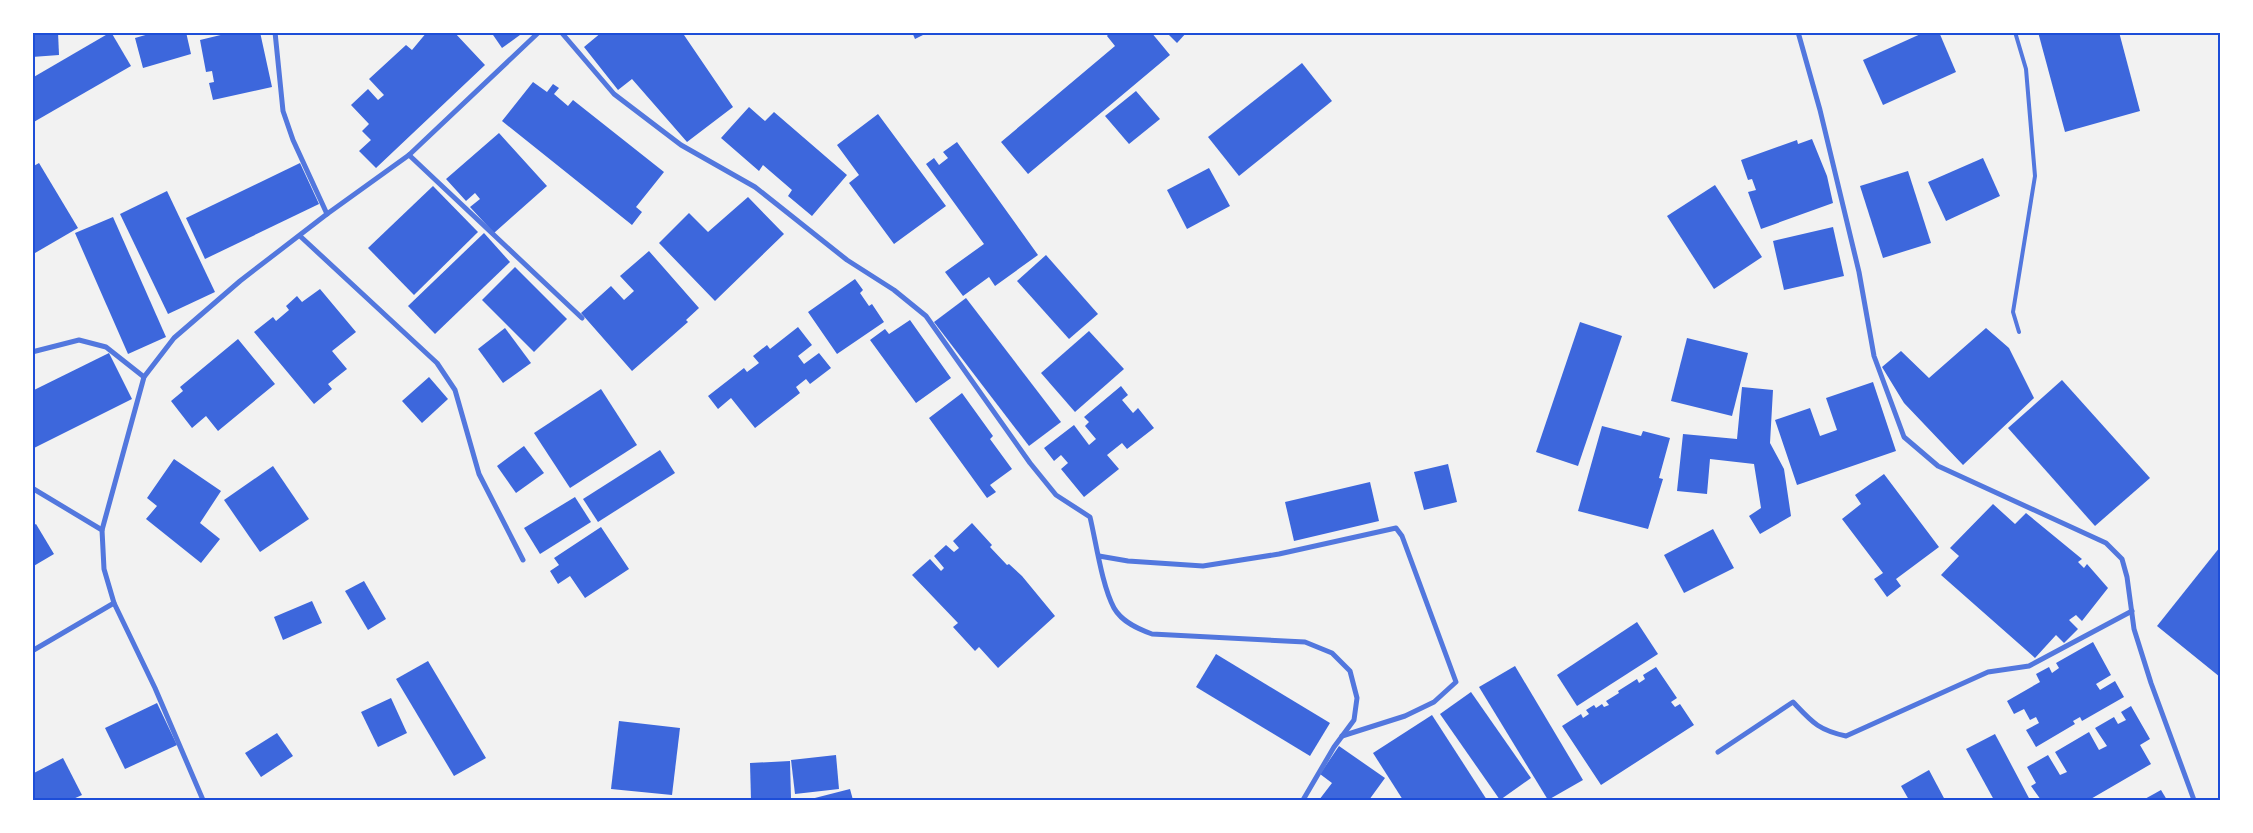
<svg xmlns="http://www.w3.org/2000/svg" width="2253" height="833" viewBox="0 0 2253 833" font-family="Barlow,sans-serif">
  <rect width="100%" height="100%" fill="#f2f2f2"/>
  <g fill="#3d67dc">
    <path d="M32,32H58L59,55L32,57Z"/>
    <path d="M111,32L131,66L32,123V78Z"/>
    <path d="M156,32H186L191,54L143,68L135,38Z"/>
    <path d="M233,32H260L272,87L213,100L209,83L214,82L212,71L206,72L200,40Z"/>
    <path d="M427,32H454L485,65L376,168L359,151L371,140L362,131L369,124L351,105L368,89L378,100L384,95L369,79L406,45L412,50Z"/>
    <path d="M491,32H524L502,48Z"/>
    <path d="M602,32H688L684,35L733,107L687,142L632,79L618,90L584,47Z"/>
    <path d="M912,32H929L915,39Z"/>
    <path d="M1110,32H1151L1170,55L1028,174L1001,142L1115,46L1107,36Z"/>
    <path d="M1166,32H1187L1177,43Z"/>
    <path d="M1925,32H1939L1956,72L1883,105L1863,60Z"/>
    <path d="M2038,32H2119L2140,111L2065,132Z"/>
    <path d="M1302,63L1332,101L1239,176L1208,137Z"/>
    <path d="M533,82L547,92L553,84L559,88L554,94L568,106L573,100L664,172L636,207L642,212L632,225L502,121Z"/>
    <path d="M1136,91L1160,119L1129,144L1105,116Z"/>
    <path d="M749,107L765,121L774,112L847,175L812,216L788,196L792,190L763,165L759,171L721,138Z"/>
    <path d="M878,114L946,206L894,244L849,183L859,175L837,145Z"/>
    <path d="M499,133L547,186L494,233L470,207L480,199L475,193L466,201L446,179Z"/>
    <path d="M1812,139L1827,176L1833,203L1761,229L1748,192L1756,190L1752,179L1748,180L1741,160L1797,140L1798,144Z"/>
    <path d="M957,142L1038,255L995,286L989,277L963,296L945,272L984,244L926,164L934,158L939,165L948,158L943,152Z"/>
    <path d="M1983,158L2000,196L1946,221L1928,182Z"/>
    <path d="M39,163L78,228L35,253L32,249V167Z"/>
    <path d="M300,163L319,204L205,259L186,218Z"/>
    <path d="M1209,168L1230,206L1187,229L1167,190Z"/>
    <path d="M1908,171L1931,243L1883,258L1860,186Z"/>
    <path d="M1715,185L1762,257L1714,289L1667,216Z"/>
    <path d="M433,186L478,232L414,295L368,248Z"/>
    <path d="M167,191L215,292L168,314L120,214Z"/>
    <path d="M748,197L784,234L715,301L659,243L689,213L708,232Z"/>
    <path d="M113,217L166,337L128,354L75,233Z"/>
    <path d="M1833,227L1844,276L1784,290L1773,241Z"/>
    <path d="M484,233L510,262L435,334L408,306Z"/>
    <path d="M649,251L699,308L686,320L688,322L632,371L581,313L611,286L624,300L634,291L620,276Z"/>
    <path d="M1046,255L1098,314L1069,339L1017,281Z"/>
    <path d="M515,267L567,319L534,352L482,300Z"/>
    <path d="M855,279L863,290L860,293L869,306L872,304L884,322L837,354L808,312Z"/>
    <path d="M320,289L356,332L332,351L347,369L328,384L332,389L314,404L254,332L273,317L276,321L289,310L286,306L297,296L302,302Z"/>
    <path d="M966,298L1061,422L1029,446L934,322Z"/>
    <path d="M910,320L951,378L916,403L870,340L885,329L889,334Z"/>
    <path d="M1580,322L1622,336L1578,466L1536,452Z"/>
    <path d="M798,327L812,345L798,356L804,364L819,353L831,368L810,384L806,379L796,387L800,393L755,428L731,398L718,409L708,396L744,368L747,372L759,363L753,356L767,345L770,349Z"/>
    <path d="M505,328L531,363L503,383L478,349Z"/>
    <path d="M1986,328L2009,348L2034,398L1963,465L1904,403L1882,367L1901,351L1929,378Z"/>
    <path d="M1089,331L1124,369L1075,412L1041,373Z"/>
    <path d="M1687,338L1748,353L1732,416L1671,401Z"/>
    <path d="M238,339L275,384L218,431L206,416L192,428L171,401L183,391L180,387Z"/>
    <path d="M109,353L132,399L32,449V391Z"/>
    <path d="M429,377L448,399L422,423L402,401Z"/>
    <path d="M2062,380L2150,478L2095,526L2008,428Z"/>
    <path d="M1873,382L1896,451L1797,485L1775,420L1810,408L1820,436L1837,430L1826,398Z"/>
    <path d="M1121,386L1128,395L1122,400L1133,413L1138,408L1154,428L1127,449L1122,443L1107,455L1119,469L1084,497L1061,469L1068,463L1061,455L1054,461L1044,448L1074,425L1089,445L1096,439L1085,426L1089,422L1084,417Z"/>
    <path d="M1742,387L1773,390L1770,443L1784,469L1791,516L1760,534L1749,516L1761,508L1754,464L1710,459L1707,494L1677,491L1683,434L1737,439Z"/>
    <path d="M601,389L637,445L570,488L534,433Z"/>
    <path d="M962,393L993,436L990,439L1012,469L990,485L996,492L987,498L929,418Z"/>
    <path d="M1602,426L1641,436L1643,431L1670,438L1659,478L1663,479L1648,529L1578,511Z"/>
    <path d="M524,446L544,473L516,493L497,466Z"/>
    <path d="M660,450L675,473L598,522L583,499Z"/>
    <path d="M174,459L221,491L200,523L220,539L201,563L146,519L157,506L147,498Z"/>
    <path d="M1448,464L1457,502L1424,510L1414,472Z"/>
    <path d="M273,466L309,519L260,552L224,500Z"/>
    <path d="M1884,474L1939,547L1896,579L1901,586L1887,597L1874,579L1883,573L1842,519L1861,504L1855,495Z"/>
    <path d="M1370,482L1379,521L1294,541L1285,502Z"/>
    <path d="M575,497L591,522L540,554L524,528Z"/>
    <path d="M1993,504L2015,524L2026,513L2082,559L2078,562L2084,568L2087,564L2108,588L2082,621L2076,615L2069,620L2078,629L2064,643L2056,635L2035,658L1941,575L1959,556L1950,548Z"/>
    <path d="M972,523L992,545L990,547L1007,565L1009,564L1022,576L1055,616L998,668L979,647L975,651L953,627L958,623L912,575L930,559L941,571L944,568L934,556L946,545L954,552L959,548L953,541Z"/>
    <path d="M36,524L54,554L32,567V526Z"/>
    <path d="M601,527L629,569L585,598L570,576L558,584L550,571L559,565L554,558Z"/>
    <path d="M1713,529L1734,568L1684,593L1664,555Z"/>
    <path d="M2220,547V677L2157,626Z"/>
    <path d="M364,581L386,619L368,630L345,591Z"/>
    <path d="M312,601L322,623L283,640L274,617Z"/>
    <path d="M1637,622L1658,654L1577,706L1557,675Z"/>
    <path d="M2093,642L2111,675L2096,684L2100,690L2115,681L2124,697L2082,721L2080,717L2073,721L2075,724L2036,747L2026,730L2039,723L2036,717L2030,720L2024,709L2014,714L2007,701L2040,682L2036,674L2049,667L2052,673L2059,668L2056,663Z"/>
    <path d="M1216,654L1330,723L1310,756L1196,687Z"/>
    <path d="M428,661L486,758L454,776L396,679Z"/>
    <path d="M1515,666L1583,780L1548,800L1479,687Z"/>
    <path d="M1656,667L1677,698L1671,702L1675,707L1680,704L1694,725L1601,785L1562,726L1581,714L1583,718L1589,714L1586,710L1594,705L1596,708L1602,704L1604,707L1609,705L1606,701L1619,693L1618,691L1637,679L1639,683L1645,679L1643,675Z"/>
    <path d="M1471,692L1531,778L1500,800L1440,714Z"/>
    <path d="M391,698L407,733L378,747L361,712Z"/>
    <path d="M157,703L177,745L125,769L105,728Z"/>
    <path d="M2131,706L2150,739L2140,745L2151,764L2089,800H2044L2043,799L2041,800L2031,786L2036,783L2027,767L2048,755L2060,775L2067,772L2055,752L2089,732L2099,750L2107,746L2095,728L2114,717L2118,724L2126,720L2121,712Z"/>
    <path d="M1432,715L1487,800H1403L1373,753Z"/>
    <path d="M619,721L680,728L672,795L611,789Z"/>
    <path d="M277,733L293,756L261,777L245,753Z"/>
    <path d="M1995,734L2030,800H1994L1966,749Z"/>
    <path d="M1339,746L1385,778L1369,800H1319L1332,783L1320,774Z"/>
    <path d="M836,755L839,789L795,794L791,760Z"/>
    <path d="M63,758L82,795L71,800H32V774Z"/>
    <path d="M790,761L791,798L751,800L750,763Z"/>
    <path d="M1929,770L1945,800H1909L1901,786Z"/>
    <path d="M850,789L853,800H807Z"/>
    <path d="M2161,790L2167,800H2143Z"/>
  </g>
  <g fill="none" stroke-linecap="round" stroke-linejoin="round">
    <path stroke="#5277de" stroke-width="4" d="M2015,32L2026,69L2035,176L2013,312L2019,332"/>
    <g stroke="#5277de" stroke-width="5">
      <path d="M275,32L283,111L293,140L327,214"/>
      <path d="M561,32L614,94L681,145L755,187L847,260L894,290L926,316L1030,463L1056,495L1090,517C1096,542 1102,586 1114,608C1122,622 1138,629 1152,634L1305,642L1332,653L1350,671L1357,698L1354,720L1334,747L1303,800"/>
      <path d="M1798,32L1820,110L1859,272L1874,356L1904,437L1938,466L2106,543L2122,559L2127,577L2134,629L2151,683L2194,800"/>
      <path d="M409,155L582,318"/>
      <path d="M300,236L437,363L455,390L479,474L523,560"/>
      <path d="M32,352L79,340L106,347L144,377"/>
      <path d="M32,488L102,530L104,569L114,603L155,688L203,800"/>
      <path d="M102,530L144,377L174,338L240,281L327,214L409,155L539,32"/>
      <path d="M1099,556L1128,561L1203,566L1279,554L1396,528L1402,536L1456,682L1434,702L1405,716L1342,736"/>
      <path d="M32,651L114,603"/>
      <path d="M1718,752L1793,702C1812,722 1818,730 1846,736L1988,672L2029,666L2132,611"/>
    </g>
  </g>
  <rect width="2253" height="833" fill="none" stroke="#ffffff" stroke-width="68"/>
  <rect x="34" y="34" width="2185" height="765" fill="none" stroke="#1d4ed8" stroke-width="2"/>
</svg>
